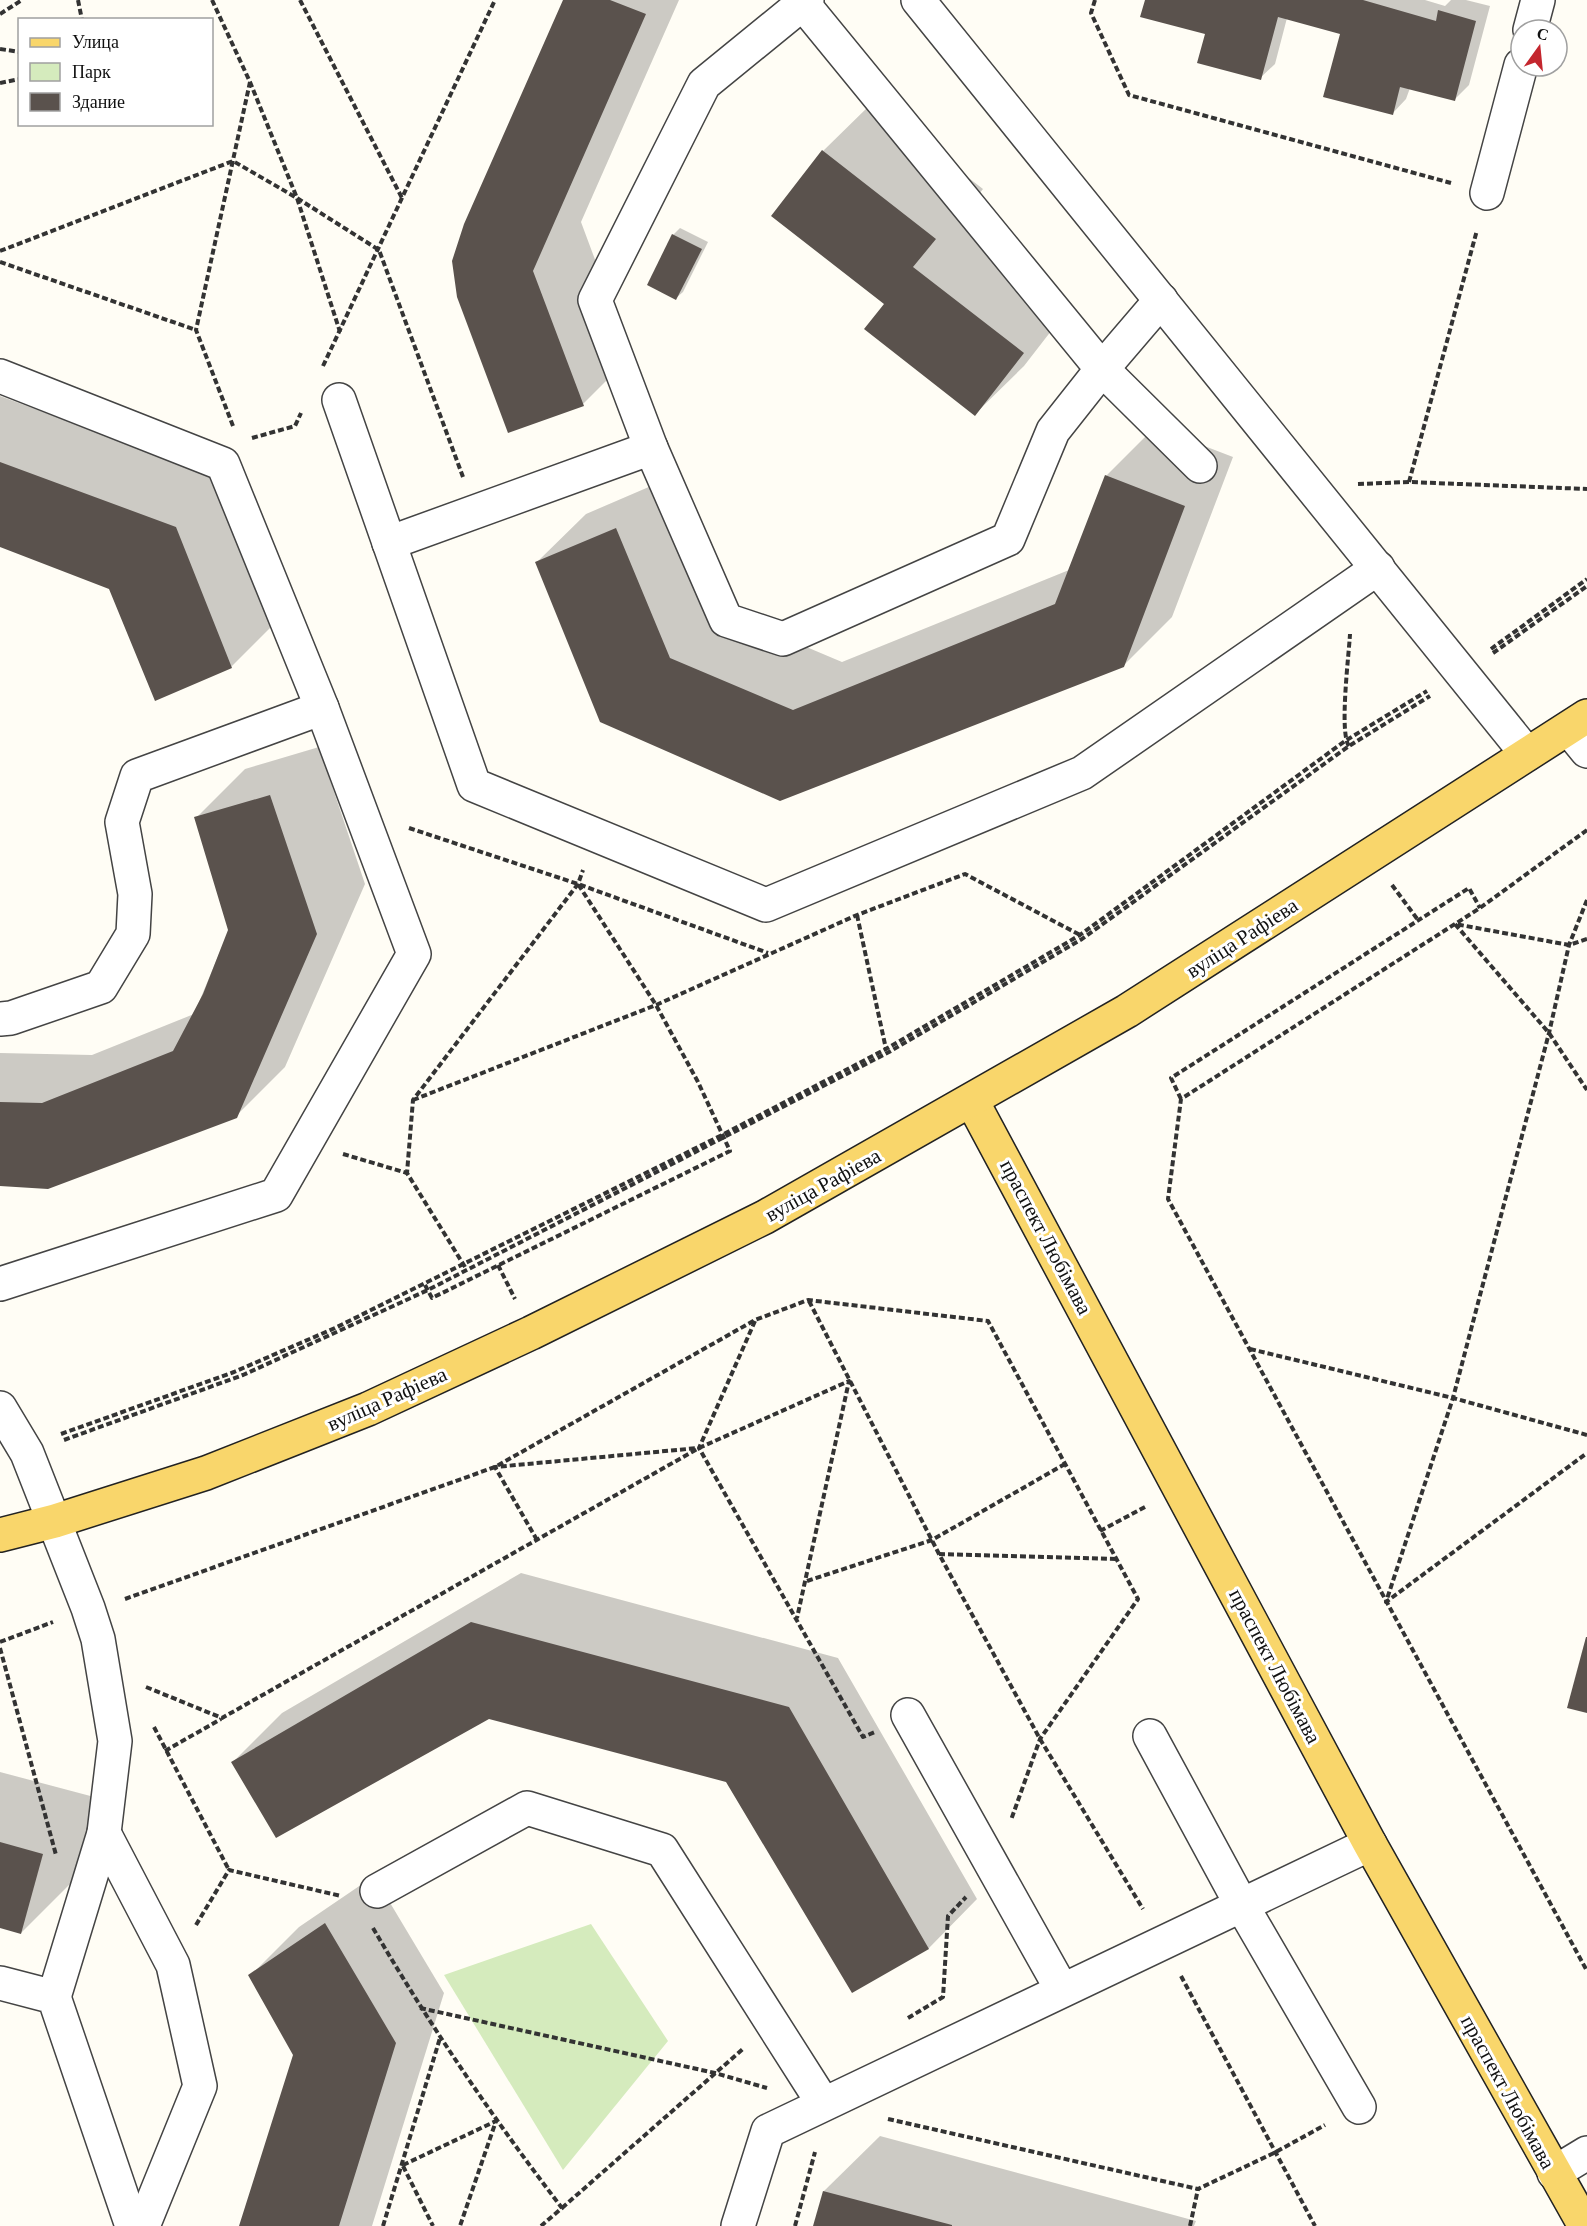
<svg xmlns="http://www.w3.org/2000/svg" width="1587" height="2226" viewBox="0 0 1587 2226" font-family="'Crimson Pro',serif">
  <rect width="100%" height="100%" fill="#fffdf5"/>
  <path fill="#d5ebbd" d="M591,1924L668,2041L563,2170L444,1975Z"/>
  <g fill="#0003">
    <path d="M565,0H679L581,222L631,356L583,404L458,297Z"/>
    <path d="M1147,0H1425L1445,6L1451,0H1466L1490,6L1469,85L1454,100L1410,88L1406,99L1392,114L1342,33L1287,18L1275,64L1260,78L1207,33Z"/>
    <path d="M872,103L983,189L961,217L1072,304L1024,366L975,414L823,151Z"/>
    <path d="M680,228L708,242L683,292L676,298L673,235Z"/>
    <path d="M0,396L224,479L280,618L231,667L110,587L0,545Z"/>
    <path d="M1155,427L1233,457L1172,617L1123,666L780,800L537,562L586,514L665,480L719,610L842,662L1069,570L1106,476Z"/>
    <path d="M319,747L365,884L285,1067L236,1116L0,1185V1053L92,1055L194,1014L229,930L196,818L245,769Z"/>
    <path d="M521,1573L838,1658L977,1899L929,1948L853,1991L726,1781L488,1717L233,1762L282,1713Z"/>
    <path d="M0,1772L98,1798L77,1877L21,1933L0,1927Z"/>
    <path d="M374,1876L444,1993L372,2226H240L294,2054L250,1976L299,1927Z"/>
    <path d="M880,2136L1196,2221L1194,2226H815L824,2191Z"/>
  </g>
  <g fill="#5a524d">
    <path d="M563,0H610L646,14L533,271L584,406L508,433L457,297L452,261L464,224Z"/>
    <path d="M1145,0H1363L1436,21L1438,10L1476,21L1455,101L1400,87L1393,115L1323,97L1340,34L1278,17L1261,80L1197,63L1205,34L1140,17Z"/>
    <path d="M822,150L936,239L913,267L1024,353L975,416L864,329L884,304L771,216Z"/>
    <path d="M672,234L702,249L676,300L647,285Z"/>
    <path d="M0,462L176,527L232,668L155,701L109,589L0,547Z"/>
    <path d="M1105,475L1185,506L1124,667L780,801L600,722L535,562L616,528L670,658L793,710L1055,604Z"/>
    <path d="M270,795L317,934L237,1118L48,1189L0,1186V1102L42,1103L173,1051L203,994L228,930L194,817Z"/>
    <path d="M471,1622L789,1707L929,1949L852,1993L726,1782L489,1719L276,1838L231,1762Z"/>
    <path d="M1586,1637H1587V1713L1567,1708Z"/>
    <path d="M0,1842L43,1854L21,1934L0,1928Z"/>
    <path d="M325,1923L396,2043L339,2226H239L293,2055L248,1975Z"/>
    <path d="M823,2191L952,2225V2226H813Z"/>
  </g>
  <g fill="none" stroke-linecap="round" stroke-linejoin="round">
    <defs>
      <g id="minor">
        <path d="M800,0L1102,369L1200,466"/>
        <path d="M807,0L704,84L595,300L651,448L726,620L783,639L1008,539L1053,431L1102,369L1161,300"/>
        <path d="M918,0L1527,754"/>
        <path d="M1530,30L1538,0"/>
        <path d="M1487,193L1521,65"/>
        <path d="M0,376L223,464L322,708"/>
        <path d="M339,400L474,785L766,905L1082,773L1378,568"/>
        <path d="M389,543L651,448"/>
        <path d="M1569,729L1587,751"/>
        <path d="M0,1019L11,1018L101,987L133,934L135,894L122,822L137,776L322,708L414,954L276,1195L0,1284"/>
        <path d="M0,1408L27,1453L88,1608L98,1639L115,1741L104,1833L54,1997"/>
        <path d="M908,1715L1062,1990"/>
        <path d="M1150,1736L1241,1904L1359,2107"/>
        <path d="M104,1833L173,1965L200,2086L143,2226"/>
        <path d="M377,1891L527,1808L662,1850L823,2103"/>
        <path d="M0,1983L54,1997L132,2226"/>
        <path d="M1554,2173L1587,2153"/>
        <path d="M738,2226L768,2131L1370,1844"/>
      </g>
      <g id="major">
        <path d="M972,1101L1370,1844L1585,2226"/>
        <path d="M0,1535L55,1521L206,1473L368,1409L531,1333L765,1217L1127,1011L1587,716"/>
      </g>
    </defs>
    <use href="#minor" stroke="#444" stroke-width="36"/>
    <use href="#major" stroke="#222" stroke-width="36"/>
    <g stroke="#333" stroke-width="4" stroke-dasharray="6 3" stroke-linecap="butt">
      <path d="M78,0L82,20"/>
      <path d="M212,0L250,82L297,198L340,332"/>
      <path d="M300,0L402,198"/>
      <path d="M1095,0L1091,13L1129,95L1451,183"/>
      <path d="M0,14L22,0"/>
      <path d="M0,49L20,52"/>
      <path d="M0,83L20,79"/>
      <path d="M0,251L233,161L297,198L379,250L463,477"/>
      <path d="M0,262L196,330"/>
      <path d="M323,366L495,0"/>
      <path d="M233,426L196,330L250,82"/>
      <path d="M252,438L295,426L301,413"/>
      <path d="M1409,482L1477,230"/>
      <path d="M1358,484L1409,482L1587,489"/>
      <path d="M1491,649L1587,579"/>
      <path d="M1493,653L1587,586"/>
      <path d="M1349,746C1339,733 1349,654 1350,634"/>
      <path d="M409,828L578,884L768,953"/>
      <path d="M1587,830L1480,908L1181,1099L1168,1199L1587,1971"/>
      <path d="M1392,885L1418,920"/>
      <path d="M1587,900L1569,945L1549,1033L1453,1398L1386,1602L1587,1453"/>
      <path d="M857,915L886,1049"/>
      <path d="M1587,939L1569,945L1455,924L1549,1033L1587,1090"/>
      <path d="M1181,1099L1171,1078L1469,888L1480,908"/>
      <path d="M413,1100L656,1005L857,915L965,874L1080,935"/>
      <path d="M343,1154L407,1173"/>
      <path d="M498,1265L515,1299"/>
      <path d="M465,1267L407,1173L413,1100L578,884L583,870"/>
      <path d="M425,1285L432,1298L730,1151L698,1082L656,1005L578,884"/>
      <path d="M809,1301L939,1554L1040,1739L1143,1909"/>
      <path d="M755,1321L699,1448L863,1737L875,1732"/>
      <path d="M1250,1349L1453,1398L1587,1435"/>
      <path d="M61,1434L234,1372L335,1328L722,1135L886,1049L1080,935L1345,741L1427,691"/>
      <path d="M64,1440L243,1375L428,1290L889,1052L1082,939L1349,746L1430,696"/>
      <path d="M1100,1531L1145,1507"/>
      <path d="M537,1540L495,1467L698,1448"/>
      <path d="M939,1554L1116,1559"/>
      <path d="M807,1581L932,1540L1065,1464"/>
      <path d="M125,1599L495,1467L755,1320L808,1300L988,1321L1138,1599L1040,1739L1011,1820"/>
      <path d="M0,1642L53,1622"/>
      <path d="M0,1648L56,1855"/>
      <path d="M146,1687L222,1718L699,1448L849,1381L797,1618"/>
      <path d="M154,1727L229,1870"/>
      <path d="M165,1751L221,1719"/>
      <path d="M196,1925L229,1870L341,1896"/>
      <path d="M373,1928C431,2027 492,2117 562,2208L541,2226"/>
      <path d="M1181,1976L1315,2226"/>
      <path d="M420,2008L715,2073L767,2088"/>
      <path d="M908,2018L943,1997L948,1916L966,1897"/>
      <path d="M888,2119L1198,2189L1274,2153L1325,2125"/>
      <path d="M403,2165L496,2121L460,2226"/>
      <path d="M403,2166L433,2226"/>
      <path d="M562,2208L744,2048"/>
      <path d="M383,2226L440,2038"/>
      <path d="M795,2226L815,2152"/>
      <path d="M1190,2226L1198,2189"/>
    </g>
    <use href="#minor" stroke="#fff" stroke-width="33"/>
    <use href="#major" stroke="#f9d66b" stroke-width="33"/>
  </g>
  <g text-anchor="middle" dominant-baseline="central" stroke-width="6" stroke-linejoin="round" paint-order="stroke">
    <g font-size="21" fill="#111" stroke="#fff">
      <text transform="translate(1242 938) rotate(-33)">вуліца Рафіева</text>
      <text transform="translate(823 1185) rotate(-29)">вуліца Рафіева</text>
      <text transform="translate(1046 1237) rotate(62)">праспект Любімава</text>
      <text transform="translate(387 1399) rotate(-24)">вуліца Рафіева</text>
      <text transform="translate(1275 1666) rotate(62)">праспект Любімава</text>
      <text transform="translate(1508 2092) rotate(61)">праспект Любімава</text>
    </g>
  </g>
  <rect x="18" y="18" width="195" height="108" fill="#ffffff" stroke="#a0a0a0" stroke-width="1.5"/>
  <rect x="30" y="38" width="30" height="9" fill="#f9d66b" stroke="#a0a0a0" stroke-width="1.5"/>
  <text x="72" y="48" font-size="18" fill="#111111">Улица</text>
  <rect x="30" y="63" width="30" height="18" fill="#d5ebbd" stroke="#a0a0a0" stroke-width="1.5"/>
  <text x="72" y="78" font-size="18" fill="#111111">Парк</text>
  <rect x="30" y="93" width="30" height="18" fill="#5a524d" stroke="#a0a0a0" stroke-width="1.5"/>
  <text x="72" y="108" font-size="18" fill="#111111">Здание</text>
  <g transform="translate(1539 48) rotate(15)"><circle r="28" fill="#ffffff" stroke="#a0a0a0" stroke-width="1.5"/>
  <path d="M0-4.5L10 22L0 15L-10 22Z" fill="#c4262e"/>
  <text y="-9" font-size="16" font-weight="bold" text-anchor="middle" fill="#111111">С</text>
  </g>
</svg>
